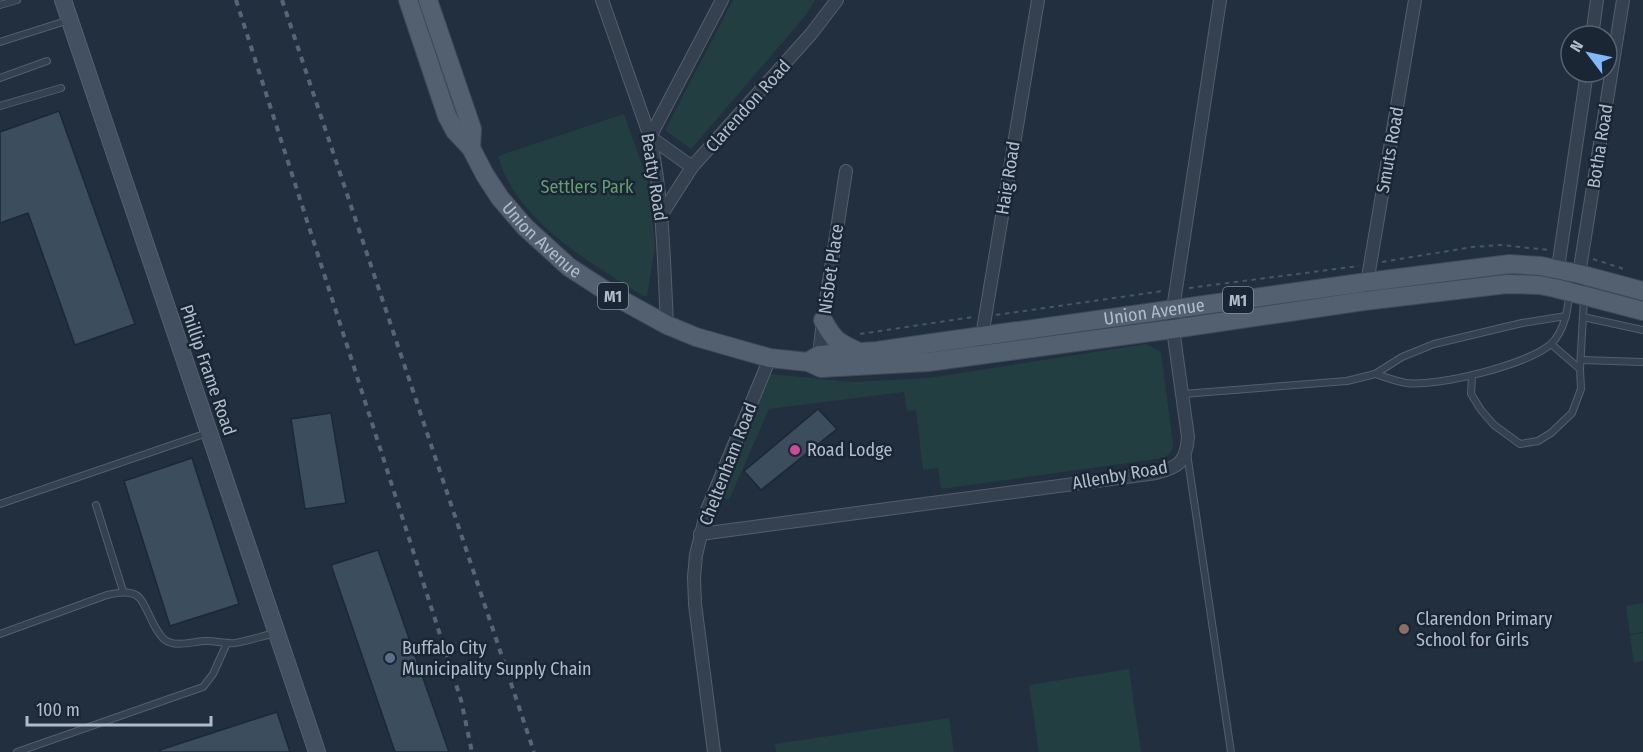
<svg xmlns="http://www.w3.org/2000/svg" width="1643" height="752" viewBox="0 0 1643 752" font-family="'Fira Sans Condensed',sans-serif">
  <rect width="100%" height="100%" fill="#212f3f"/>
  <g fill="#233e40">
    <path d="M733,0H815L806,15L691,149L665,130Z"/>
    <path d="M624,114L647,179L652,214L655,247L647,296H643C589,261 517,223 498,156Z"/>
    <path d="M1146,344L1161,352L1173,446L1171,452L1164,458L941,489L938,468L923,470L916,410L907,411L904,392L769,409L729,500L719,496L771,374L851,382L928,378Z"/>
    <path d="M1643,603V632L1630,634L1626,606Z"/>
    <path d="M1643,633V661L1634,663L1630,635Z"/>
    <path d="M1129,669L1141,752H1039L1029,685Z"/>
    <path d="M949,718L954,752H776L775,744Z"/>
  </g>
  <g fill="#3c4e5e" stroke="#1c2836" stroke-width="1.5">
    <path d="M59,111L135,324L75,345L28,213L0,223V132Z"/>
    <path d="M818,409L837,429L761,490L744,471Z"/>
    <path d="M331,413L346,503L305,509L291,419Z"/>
    <path d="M192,458L239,604L170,626L124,481Z"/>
    <path d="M378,550L449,752H395L331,565Z"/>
    <path d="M277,712L290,752H160V750Z"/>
  </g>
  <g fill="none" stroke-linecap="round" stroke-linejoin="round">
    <defs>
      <g id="lane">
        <path d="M0,5L17,0"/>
        <path d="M0,42L69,20"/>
        <path d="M0,78L47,61"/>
        <path d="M0,106L61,88"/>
        <path d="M1583,317L1643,330"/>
        <path d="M1581,360L1643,362"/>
        <path d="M1580,369L1584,298"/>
        <path d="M1375,374C1385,377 1395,381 1406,383C1437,387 1527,365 1551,344C1559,337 1563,326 1566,316"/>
        <path d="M1472,376L1471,394L1481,410L1494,425L1520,444L1538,441L1551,433L1572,413L1581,389L1580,369L1551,344"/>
        <path d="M1183,394L1347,381L1375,374L1402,357L1434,344L1522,323L1566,316L1570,293"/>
        <path d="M1187,453L1231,752"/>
        <path d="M0,504L207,433"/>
        <path d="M96,505L123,591"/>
        <path d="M0,634L107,595C141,587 140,597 154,625C157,630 160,636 165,640C177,648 193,641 207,641C216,641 225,644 235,643C248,641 262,636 276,633"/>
        <path d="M17,752L203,687L213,674L227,643"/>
      </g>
      <g id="street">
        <path d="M602,0L650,137C663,199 664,262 667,325"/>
        <path d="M1592,36L1597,0"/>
        <path d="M692,167L650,137L722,0"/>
        <path d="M662,214L692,167L811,34L837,0"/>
        <path d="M1555,288L1587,72"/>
        <path d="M1366,289L1415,0"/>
        <path d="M1576,293L1623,0"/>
        <path d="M981,342L1038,0"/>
        <path d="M820,361L819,355L823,320L846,171"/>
        <path d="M700,534L1156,473C1179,467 1186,462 1188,437L1173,329V309L1220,0"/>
        <path d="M714,752L695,604L694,577L696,555L707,510L770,358"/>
      </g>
      <path id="secondary" d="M63,0L317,752"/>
      <g id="primary">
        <path id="s1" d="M408,0L447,116L455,131L471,148L485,175L500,198L525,227L569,267L609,293L667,325L696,337L770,358L808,362L821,368L928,362L1173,329L1364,301L1507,284L1539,285L1555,288L1643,311"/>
        <path d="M428,0L472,129L471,148"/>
        <path d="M823,320C834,341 838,342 859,352"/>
        <path id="s2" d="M808,362L819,355L877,351L925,344L1367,282L1510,264L1541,266L1579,274L1643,291"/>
      </g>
    </defs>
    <use href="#lane" stroke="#535f6d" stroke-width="8"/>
    <use href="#street" stroke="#535f6d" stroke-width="14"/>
    <use href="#secondary" stroke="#535f6d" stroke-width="18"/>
    <use href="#primary" stroke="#3e4a58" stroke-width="20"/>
    <g stroke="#415b5d" stroke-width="2" stroke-dasharray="4.5 4.5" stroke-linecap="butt">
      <path d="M1593,259L1627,270"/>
      <path d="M1382,262L1472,247L1501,245L1549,250"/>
      <path d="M1189,288L1359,266"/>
      <path d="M996,315L1163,291"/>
      <path d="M860,334L973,317"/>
    </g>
    <use href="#lane" stroke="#35414f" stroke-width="6"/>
    <use href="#street" stroke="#35414f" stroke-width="12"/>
    <use href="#secondary" stroke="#435062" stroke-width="16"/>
    <use href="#primary" stroke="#53606f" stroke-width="18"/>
    <g stroke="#576576" stroke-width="4" stroke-dasharray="6 6" stroke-linecap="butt">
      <path d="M236,0L461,700L472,752"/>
      <path d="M282,0L534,752"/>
    </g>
  </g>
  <circle fill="#d1479c" stroke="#1a2634" stroke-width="2" cx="795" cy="450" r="6"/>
  <circle fill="#8d6e63" stroke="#1a2634" stroke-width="2" cx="1404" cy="629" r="6"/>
  <circle fill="#5c6f8a" stroke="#1a2634" stroke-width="2" cx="390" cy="658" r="6"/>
  <g text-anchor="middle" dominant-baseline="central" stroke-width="5" stroke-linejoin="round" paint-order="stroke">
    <g fill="#1a2634" stroke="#848f9d" stroke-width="1.5">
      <rect x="598" y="283" width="30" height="26" rx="4.5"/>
      <rect x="1223" y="287" width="30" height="26" rx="4.5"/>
    </g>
    <g font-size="16" font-weight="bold" fill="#b1bcca">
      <text x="613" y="296">M1</text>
      <text x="1238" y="300">M1</text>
    </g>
    <g font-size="18" fill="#b1bcca" stroke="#1a2634">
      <text transform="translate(748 106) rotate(-48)">Clarendon Road</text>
      <text transform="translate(1600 146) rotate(-81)">Botha Road</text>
      <text transform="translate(1390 150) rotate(-80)">Smuts Road</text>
      <text transform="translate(654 177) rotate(81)">Beatty Road</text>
      <text transform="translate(1008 178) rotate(-81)">Haig Road</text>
      <text stroke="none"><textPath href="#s1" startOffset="280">Union Avenue</textPath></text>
      <text transform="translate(831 269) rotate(-82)">Nisbet Place</text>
      <text stroke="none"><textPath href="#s2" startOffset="351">Union Avenue</textPath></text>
      <text transform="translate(208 370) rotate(71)">Phillip Frame Road</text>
      <text transform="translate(728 464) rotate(-69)">Cheltenham Road</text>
      <text transform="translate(1120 475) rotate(-10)">Allenby Road</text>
    </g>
    <g font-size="18" fill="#659e6f" stroke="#1a2634">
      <text x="587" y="187">Settlers Park</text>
    </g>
    <g font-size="18" fill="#b1bcca" stroke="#1a2634" text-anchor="start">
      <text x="807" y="450">Road Lodge</text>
      <text x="1416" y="619">Clarendon Primary<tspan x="1416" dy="21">School for Girls</tspan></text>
      <text x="402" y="648">Buffalo City<tspan x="402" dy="21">Municipality Supply Chain</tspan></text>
    </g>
  </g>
  <g transform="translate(1589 54) rotate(302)"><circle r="28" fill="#1a2634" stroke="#566270" stroke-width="1.5"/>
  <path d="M0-4.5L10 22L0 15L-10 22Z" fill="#81b9ff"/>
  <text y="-9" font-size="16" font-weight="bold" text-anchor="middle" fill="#b1bcca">N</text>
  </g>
  <path d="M27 716v9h184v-9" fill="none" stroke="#b1bcca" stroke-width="3"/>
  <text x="36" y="716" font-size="18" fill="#b1bcca" stroke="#1a2634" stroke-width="4.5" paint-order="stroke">100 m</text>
</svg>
